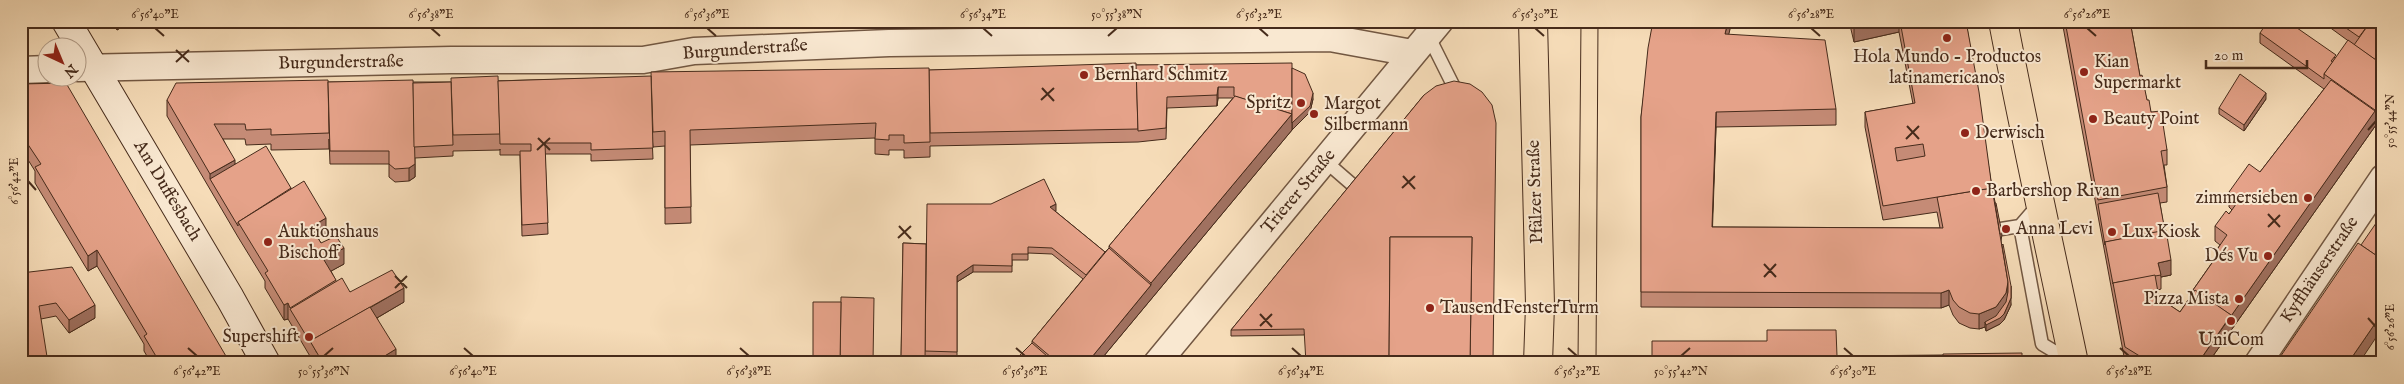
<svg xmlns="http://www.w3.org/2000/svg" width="2404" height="384" viewBox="0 0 2404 384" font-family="'IM FELL English',serif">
  <rect width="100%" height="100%" fill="#f6dcb8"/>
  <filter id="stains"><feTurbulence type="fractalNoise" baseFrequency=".004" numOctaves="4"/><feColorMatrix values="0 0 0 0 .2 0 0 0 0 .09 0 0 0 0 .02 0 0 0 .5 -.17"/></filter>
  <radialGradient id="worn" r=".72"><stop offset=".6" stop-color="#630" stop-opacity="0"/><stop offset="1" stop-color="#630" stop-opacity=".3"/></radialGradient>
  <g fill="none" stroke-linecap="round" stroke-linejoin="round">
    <defs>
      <g id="lane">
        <path d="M1428,35L1454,87"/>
        <path d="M1325,161L1355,187"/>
        <path d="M2020,226L2042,344L2072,362"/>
        <path d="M2001,229L2020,226L2039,204"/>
      </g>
      <g id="street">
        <path d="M78,68L451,60H643L694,51L889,43L1330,38L1412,53"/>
        <path d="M21,70L48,69"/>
        <path d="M1157,363L1440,21"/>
        <path d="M2258,363L2383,178"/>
      </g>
      <path id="secondary" d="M66,21L230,298L266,363"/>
      <g id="primary">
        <path d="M1533,21L1540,305L1538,363"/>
        <path d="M2003,21C2025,136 2050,249 2074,363"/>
      </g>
    </defs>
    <use href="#lane" stroke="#725742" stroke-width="15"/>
    <use href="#street" stroke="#725742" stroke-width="29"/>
    <use href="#secondary" stroke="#462b1b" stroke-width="30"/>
    <use href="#primary" stroke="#462b1b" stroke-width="30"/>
    <use href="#lane" stroke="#f9e8d1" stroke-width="12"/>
    <use href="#street" stroke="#f9e8d1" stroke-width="26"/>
    <use href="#secondary" stroke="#f9e8d1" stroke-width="28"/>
    <use href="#primary" stroke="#f6dcb8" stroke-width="28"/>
    <g stroke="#462b1b" stroke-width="1">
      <path d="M1578,363L1581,21"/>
      <path d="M1596,363L1598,21"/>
    </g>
  </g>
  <g fill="#c58b76" stroke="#462b1b">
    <path d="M112,21H131L117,30Z"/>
    <path d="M1653,21H1732L1728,35L1836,109V125L1716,127L1712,227L1940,228L1937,212L1883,220L1865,127V112L1913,104L1899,32L1854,42L1849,21H1966L1992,188L2002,234L2001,241L2011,305L2004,320L2000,324L1986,331L1985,327L1979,329L1970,328L1959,323L1953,315L1949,305L1941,308L1641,307V117Z"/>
    <path d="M2062,21H2130L2140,76L2147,100L2151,112L2167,150V165H2164L2167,187V202L2160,203L2171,275L2161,277V289L2158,290L2159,298L2180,312L2193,293V290L2216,257V251L2220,245L2215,241V226L2229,214L2232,210L2229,207V192L2260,172L2324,89L2260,43V33L2336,58L2354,45L2321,21H2383V115L2208,363L2125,362Z"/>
    <path d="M1136,65L1292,68L1313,99L1310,112L1292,130V124V130L1098,363H1012L1032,343V341L1083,279L1052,254L1028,253V260H1012V272H973L957,282V358H925V363H901L903,243L926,244L1056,211H1055L1105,252L1109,248V246L1233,98H1218L1217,106L1167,108L1166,139L1138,142L930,146V157L904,158V150H889V155L875,154V138L690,145L691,223L665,224V146L653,147L652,137L653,159L591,161V154H545L548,234L522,236L520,155H500V149V150L453,151V156L415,158V177L409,181L395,182L389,177V164H330L329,139V149L271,150V144L246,145L245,139H223L235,164L291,188L326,233L318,238L321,243L344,264L331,271L336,281L350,292L404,302L377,318L396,363H314L288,319L284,320L265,288V281L238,237L167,116V100L328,82H451Z"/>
    <path d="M21,84L230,363H151L144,351V344L97,266L88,271L35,183V171L25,155H21Z"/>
    <path d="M1424,95L1304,335L1231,336V330Z"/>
    <path d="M2266,99L2244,131L2219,114V108Z"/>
    <path d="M21,273L95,318L69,333L56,316L41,319Z"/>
  </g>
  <g fill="#a07160" stroke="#462b1b">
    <path d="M117,21H131L117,30Z"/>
    <path d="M1728,21H1732L1725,50V34Z"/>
    <path d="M1883,21H1899V32L1854,42V28Z"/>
    <path d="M1218,87V98L1217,106V95Z"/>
    <path d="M1313,93V99L1310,112L1292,130V123Z"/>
    <path d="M2266,93V99L2244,131V125Z"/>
    <path d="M2383,99V115L2208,363H2198Z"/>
    <path d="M1716,112V127L1712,242V227Z"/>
    <path d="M1292,114V130L1242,190L1098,363H1087L1151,285V283Z"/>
    <path d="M235,160V175L210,179V174Z"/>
    <path d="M415,164V177L409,181V168Z"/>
    <path d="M1056,204V211L1050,213V207Z"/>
    <path d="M326,218V233L311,242V227Z"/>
    <path d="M344,248V264L324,275V260Z"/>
    <path d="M97,250V266L88,271V256Z"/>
    <path d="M2171,260V275L2161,277L2158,263Z"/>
    <path d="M973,265V272L957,282V276Z"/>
    <path d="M2008,282V298L2006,308L2000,318L2004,314L2011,298V286V305L2004,320L2000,324L1986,331V325L1985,322V327L1979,329V314L1996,307L2006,293Z"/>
    <path d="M404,288V302L317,353L311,342Z"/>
    <path d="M1949,290V305L1941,308V293Z"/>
    <path d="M288,303V319L284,320V305Z"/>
    <path d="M95,305V318L69,333V320Z"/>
    <path d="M2383,312V327L2359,363H2348Z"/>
    <path d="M396,349V363H383V357Z"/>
  </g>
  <g fill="#e5a289" stroke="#462b1b" fill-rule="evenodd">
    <path d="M1653,21H1728L1725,34L1825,40L1836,109L1716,112L1712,227L1943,228L1937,197L1992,188L2008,282L2006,293L1996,307L1979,314L1970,313L1959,307L1953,300L1949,290L1941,293L1641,292V117L1648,48Z"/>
    <path d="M1852,21H1883L1854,28Z"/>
    <path d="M1900,21H1966L1979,92L1992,188L1883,206L1865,112L1915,103ZM1923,144L1925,156L1897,161L1895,148Z"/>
    <path d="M2065,21H2130L2140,76L2142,75L2147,100H2149L2151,112L2161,111L2167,150L2161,151L2167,187L2098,200Z"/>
    <path d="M2268,21H2287L2336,55L2331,61L2333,62L2324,74V79L2260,33Z"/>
    <path d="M2336,21H2371L2359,37Z"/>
    <path d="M2371,21H2383V65L2354,45Z"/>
    <path d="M2348,40L2383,65V99L2375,110L2324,74Z"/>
    <path d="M1136,63L1138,129L930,133L929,70Z"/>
    <path d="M1292,63V114L1234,96V87H1218L1217,95L1167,97L1166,128L1138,131L1136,65Z"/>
    <path d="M929,68L930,142L904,143V135H889V140L875,139L876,123L690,130L691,207L665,208V131L653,132L651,72Z"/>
    <path d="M1292,68L1305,74L1313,93L1310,106L1292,123Z"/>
    <path d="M2240,74L2266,93L2244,125L2219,108Z"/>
    <path d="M498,76L500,134L453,135L451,78Z"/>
    <path d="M651,76L653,148L591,150V143H545L548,223L522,225L520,151H531V144H500L498,81Z"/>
    <path d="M328,80L329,133L271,135V129L246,130L245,124H214L235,160L210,174L167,100L176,83Z"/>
    <path d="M413,80L415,164L409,168L395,169L389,164V151H330L328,82Z"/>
    <path d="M2331,80L2375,111L2231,316V315L2193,290L2219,253L2216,251L2227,235L2215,226L2226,211L2229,214L2239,200L2229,192L2249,164L2260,172Z"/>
    <path d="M1454,81L1470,84L1482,92L1492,105L1496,123L1493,363H1470L1472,237H1390L1389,363H1306L1304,329L1231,330L1424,95L1436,86Z"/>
    <path d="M451,82L453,145L414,147L413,83Z"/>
    <path d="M66,83L230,363H160L144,336L147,334L97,250L88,256L35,167L41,164L25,140H21V84Z"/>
    <path d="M1235,96L1292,114L1151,283L1109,246Z"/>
    <path d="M266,146L291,188L238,222V226L210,179Z"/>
    <path d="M1044,179L1056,204L1050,207L1105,252L1086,275L1052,248L1028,247V254H1012V266L973,265L957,276V352L925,351L927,204H991Z"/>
    <path d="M304,181L326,218L311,227L321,243L336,236L344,248L324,260L336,280L290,308L288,303L284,305L265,273L268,271L238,222Z"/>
    <path d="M2158,193L2165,231L2105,242V245L2098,204Z"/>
    <path d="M1995,203H1996L2002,234H2000Z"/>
    <path d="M2383,213V260L2361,245Z"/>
    <path d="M2166,230L2171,260L2158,263L2161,275L2113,283V284L2105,242Z"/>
    <path d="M1390,237H1472L1470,363H1389Z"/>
    <path d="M903,243L926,244L925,363H910L901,359Z"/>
    <path d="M2358,243L2383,260V312L2348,363H2276Z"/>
    <path d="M2003,244L2011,286V298L2004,314L2000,318L1986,325L1985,322L1996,316L2006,302L2008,292V282L2002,245Z"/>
    <path d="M1109,248L1151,285L1087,363H1058L1032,341Z"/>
    <path d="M72,267L95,305L69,320L56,303L39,306L48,363H21V273Z"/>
    <path d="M392,270L404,288L310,341V342L290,309L342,278L350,292Z"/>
    <path d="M2155,275L2159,298L2180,312L2195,290L2231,315L2198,363H2151L2125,347L2113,283Z"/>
    <path d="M841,297L874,298L873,363H840Z"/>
    <path d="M813,302H841L840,363H813Z"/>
    <path d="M370,307L396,349L383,357L386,363H323L310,341Z"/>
    <path d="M1767,330H1836L1837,356L1943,355V363H1652V341H1767Z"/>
    <path d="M1032,343L1055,363H1012Z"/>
    <path d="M2022,353V363H1943V354Z"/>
    <path d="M758,358V363H700V360Z"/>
  </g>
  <path fill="none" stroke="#462b1b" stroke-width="2" d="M155,28L164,36M431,28L440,36M707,28L716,36M983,28L992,36M1259,28L1268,36M1535,28L1544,36M1811,28L1820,36M2087,28L2096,36M1108,36L1117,28M176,50L189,62M176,62L189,50M1042,88L1054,101M1041,100L1054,88M1907,126L1919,139M2368,130L2376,121M538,138L550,150M1906,139L1919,126M537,150L550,138M1403,176L1415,189M28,181L36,190M1402,188L1415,176M2268,214L2280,227M899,226L911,239M2268,227L2280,215M898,238L911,226M1764,264L1776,277M395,276L407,288M1764,277L1776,264M395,288L407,276M1260,314L1272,327M2368,318L2376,327M1260,326L1272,314M188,348L197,356M464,348L473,356M740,348L749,356M1016,348L1025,356M1292,348L1301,356M1568,348L1577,356M1844,348L1853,356M2120,348L2129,356M324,356L333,348M1681,356L1690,348"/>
  <g fill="#8f2418" stroke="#f9e8d1" stroke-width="2">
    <circle cx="1947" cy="38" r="5"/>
    <circle cx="2084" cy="72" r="5"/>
    <circle cx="1084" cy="75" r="5"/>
    <circle cx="1301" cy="103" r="5"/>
    <circle cx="1314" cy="114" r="5"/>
    <circle cx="2093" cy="119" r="5"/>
    <circle cx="1965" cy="133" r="5"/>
    <circle cx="1976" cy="191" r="5"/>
    <circle cx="2308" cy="198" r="5"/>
    <circle cx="2006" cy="229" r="5"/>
    <circle cx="2112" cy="232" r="5"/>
    <circle cx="268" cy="242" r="5"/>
    <circle cx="2268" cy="256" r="5"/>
    <circle cx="2239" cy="299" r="5"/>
    <circle cx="1430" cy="308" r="5"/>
    <circle cx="2231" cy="321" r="5"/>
    <circle cx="309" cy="337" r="5"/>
  </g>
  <g text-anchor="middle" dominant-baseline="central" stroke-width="4" stroke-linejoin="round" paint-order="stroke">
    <g font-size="18" fill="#462b1b" stroke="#f9e8d1">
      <text transform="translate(745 50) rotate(-4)">Burgunderstraße</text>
      <text transform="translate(341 63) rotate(-1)">Burgunderstraße</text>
      <text transform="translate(167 191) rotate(59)">Am Duffesbach</text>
      <text transform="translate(1299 192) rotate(-50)">Trierer Straße</text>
      <text transform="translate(1536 192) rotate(-92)">Pfälzer Straße</text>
      <text transform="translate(2320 270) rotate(-56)">Kyffhäuserstraße</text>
    </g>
    <g font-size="18" fill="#462b1b" stroke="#f9e8d1" text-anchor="start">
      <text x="1947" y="57" text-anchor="middle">Hola Mundo - Productos<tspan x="1947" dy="21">latinamericanos</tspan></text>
      <text x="2094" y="62">Kian<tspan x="2094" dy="21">Supermarkt</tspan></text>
      <text x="1094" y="75">Bernhard Schmitz</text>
      <text x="1291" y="103" text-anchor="end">Spritz</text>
      <text x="1324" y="104">Margot<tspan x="1324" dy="21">Silbermann</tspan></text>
      <text x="2103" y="119">Beauty Point</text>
      <text x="1975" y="133">Derwisch</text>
      <text x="1986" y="191">Barbershop Rivan</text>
      <text x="2298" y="198" text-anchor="end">zimmersieben</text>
      <text x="2016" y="229">Anna Levi</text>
      <text x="278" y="232">Auktionshaus<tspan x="278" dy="21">Bischoff</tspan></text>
      <text x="2122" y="232">Lux Kiosk</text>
      <text x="2258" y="256" text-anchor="end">Dés Vu</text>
      <text x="2229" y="299" text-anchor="end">Pizza Mista</text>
      <text x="1440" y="308">TausendFensterTurm</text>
      <text x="299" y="337" text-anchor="end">Supershift</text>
      <text x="2231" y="340" text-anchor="middle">UniCom</text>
    </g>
  </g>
  <rect width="2404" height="384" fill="none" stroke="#f6dcb8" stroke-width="55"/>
  <g transform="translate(62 62) rotate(136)"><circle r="24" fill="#f9e8d1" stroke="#b19c88"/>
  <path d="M0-4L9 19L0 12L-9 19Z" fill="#8f2418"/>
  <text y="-8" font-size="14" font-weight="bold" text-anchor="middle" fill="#462b1b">N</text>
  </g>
  <path d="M2206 60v8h101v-8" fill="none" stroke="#462b1b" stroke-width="2.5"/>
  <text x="2214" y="60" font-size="15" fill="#462b1b" stroke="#f9e8d1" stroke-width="4" paint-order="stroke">20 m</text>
  <rect x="28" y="28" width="2348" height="328" fill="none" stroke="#462b1b" stroke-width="2"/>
  <g font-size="12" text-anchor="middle" fill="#462b1b">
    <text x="155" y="18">6°56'40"E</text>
    <text x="431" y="18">6°56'38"E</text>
    <text x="707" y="18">6°56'36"E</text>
    <text x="983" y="18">6°56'34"E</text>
    <text x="1117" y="18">50°55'38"N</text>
    <text x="1259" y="18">6°56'32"E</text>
    <text x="1535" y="18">6°56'30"E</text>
    <text x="1811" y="18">6°56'28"E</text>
    <text x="2087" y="18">6°56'26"E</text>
    <text transform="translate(2390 121) rotate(-90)" y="4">50°55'44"N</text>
    <text transform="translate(14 181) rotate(-90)" y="4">6°56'42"E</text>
    <text transform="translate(2390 327) rotate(-90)" y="4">6°56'26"E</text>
    <text x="197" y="375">6°56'42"E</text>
    <text x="324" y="375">50°55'36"N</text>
    <text x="473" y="375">6°56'40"E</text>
    <text x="749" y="375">6°56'38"E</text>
    <text x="1025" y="375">6°56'36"E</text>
    <text x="1301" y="375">6°56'34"E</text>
    <text x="1577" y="375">6°56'32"E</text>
    <text x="1681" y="375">50°55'42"N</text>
    <text x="1853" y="375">6°56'30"E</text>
    <text x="2129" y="375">6°56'28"E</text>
  </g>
  <rect width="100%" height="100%" filter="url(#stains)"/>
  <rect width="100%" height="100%" fill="url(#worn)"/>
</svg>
